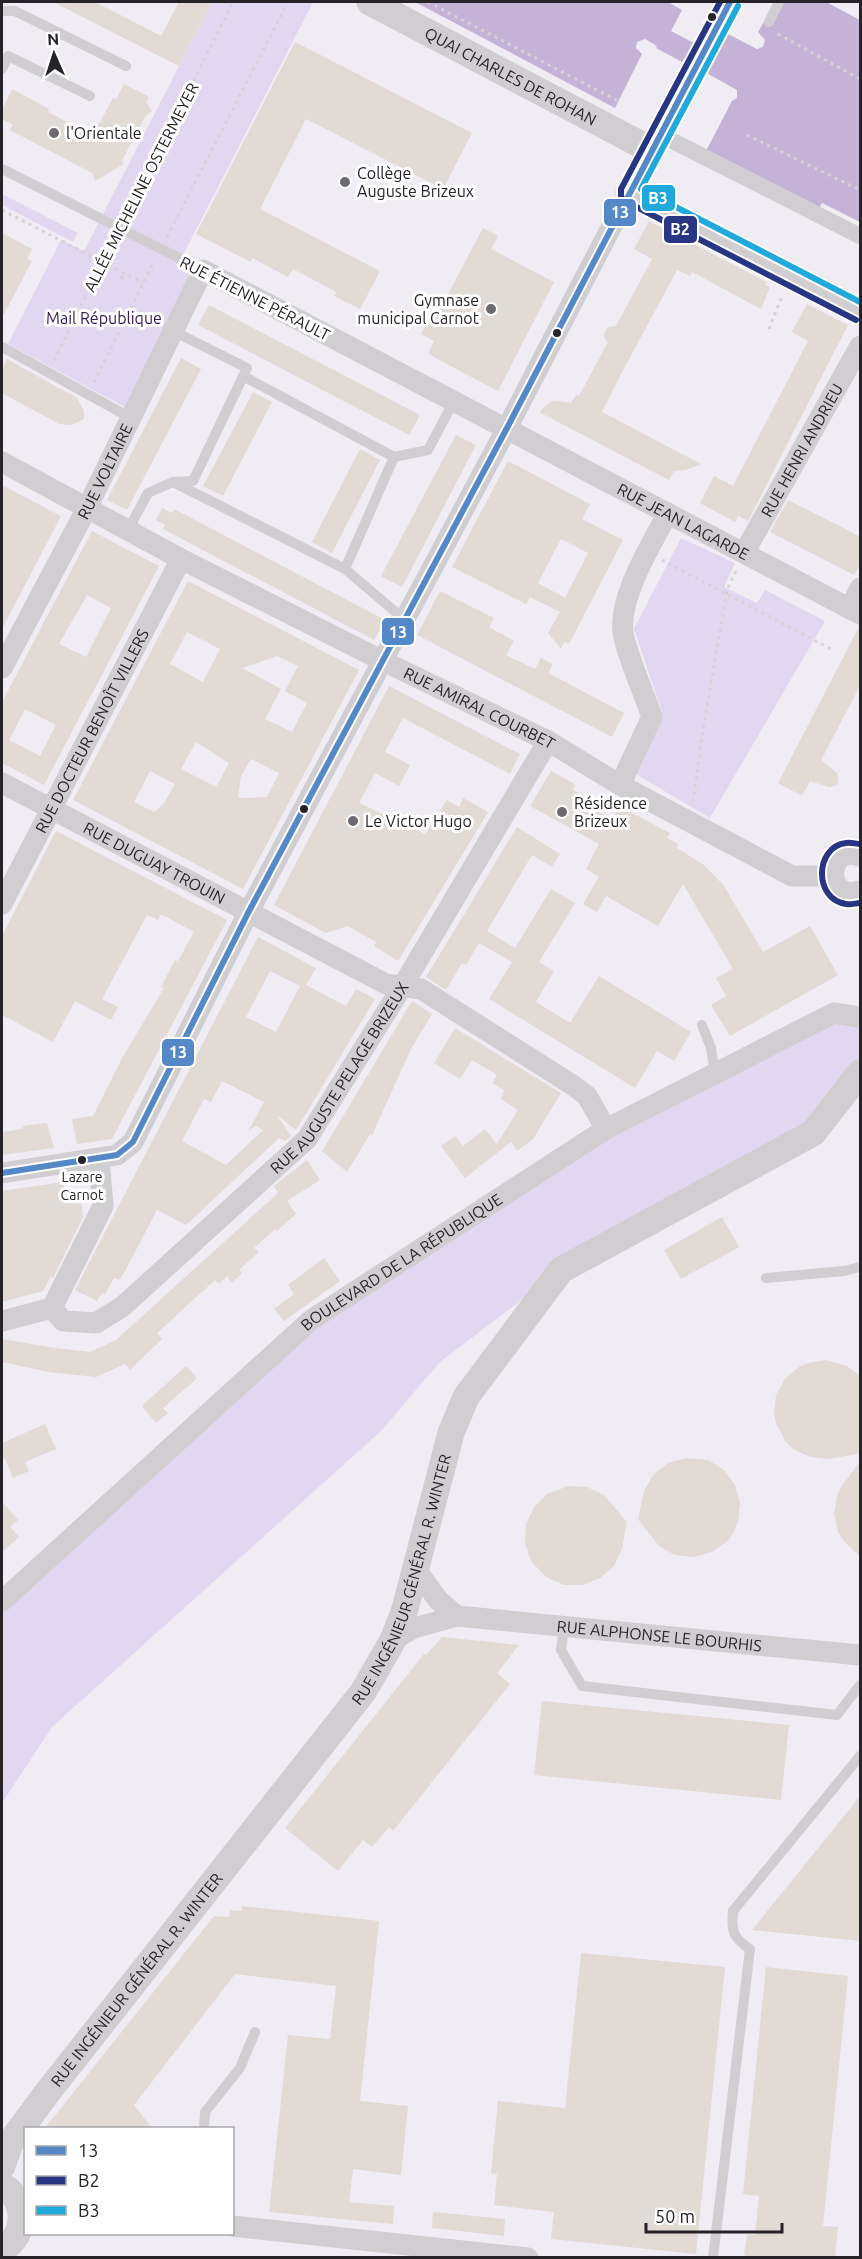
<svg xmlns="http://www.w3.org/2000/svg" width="862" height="2259" viewBox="0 0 862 2259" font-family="Ubuntu,sans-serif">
  <rect width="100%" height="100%" fill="#efecf4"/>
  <g fill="#e2d7f0">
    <path d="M212,2H313L181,259L203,270L134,412L8,344L61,240L84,251Z"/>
    <path d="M2,194L78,233L73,242L2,205Z"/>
    <path d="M681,538L735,563L724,587L757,603L765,590L825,621L710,818L634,773L662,712L634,629Z"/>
    <path d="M834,1013L860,1017V1073L813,1133L561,1270L440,1362L381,1431L52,1727L2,1803V1601L311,1320L606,1129Z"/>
  </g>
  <path fill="#c4b3d6" d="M415,2H668L682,10L671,31L717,55L728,34L757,49L763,47L765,40L758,32L765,20L783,2H826L860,20V222L822,203L819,208L705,153L732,101L737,98V90L683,60L682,62L656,48L657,46L645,39L637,42L636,48L642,54L615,108Z"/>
  <g fill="#e1dad5" fill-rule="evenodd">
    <path d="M53,2H95L161,36L179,2H212L179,66Z"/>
    <path d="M295,42L472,133L443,189L306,119L260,209L380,271L360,309L334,296L336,292L293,269L288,277L252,258L251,262L196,234Z"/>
    <path d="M124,84L149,97L146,102L152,111L146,115L138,131L140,134L133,139L122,161L124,164L95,181L92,173L10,130L13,125L2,119V110L12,89L49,109L48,112L84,131L85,128L94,133L113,98L116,99Z"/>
    <path d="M649,221L767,282L765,285L770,287L761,309L692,272L690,276L677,270L620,376L602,412L701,464L686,470L674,471L669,480L539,412L550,402L557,401L571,403L576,395L579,396L608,342L604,337L605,331L608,327L616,326L652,259L634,249Z"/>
    <path d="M483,228L498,236L491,249L554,282L498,391L428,354L434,341L421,334L434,311L438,313Z"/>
    <path d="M2,233L32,249L27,259L32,261L2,318Z"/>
    <path d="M807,304L848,325L748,521L738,516L735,522L700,503L714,476L733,486L808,341L792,332Z"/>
    <path d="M209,305L420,415L409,435L198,325Z"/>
    <path d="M181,358L201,369L127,510L107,500Z"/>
    <path d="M7,359L77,398L84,411V419L71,425L59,424L2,393V371Z"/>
    <path d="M253,392L272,402L223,496L203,486Z"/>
    <path d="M456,435L476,445L402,587L381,576Z"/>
    <path d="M360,449L380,460L332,553L312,542Z"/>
    <path d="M508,461L590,504L582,519L623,540L569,644L564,642L561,649L548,633L560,612L530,597L526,604L452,567ZM561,539L588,553L565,598L538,583Z"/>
    <path d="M2,485L61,516L2,629Z"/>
    <path d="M788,500L861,537V563L854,575L770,532Z"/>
    <path d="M162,508L172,513L174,509L385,620L374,640L163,529L165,525L156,520Z"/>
    <path d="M92,531L159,566L44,785L2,763V702ZM87,595L111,608L86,657L59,644ZM25,709L56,725L40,756L9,740Z"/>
    <path d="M188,581L359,670L243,889L73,800ZM187,632L220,649L203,682L170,664ZM277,656L298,666L285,691L307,703L292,732L265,719L281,689L242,668ZM196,742L229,763L216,787L181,769ZM251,759L279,773L267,797L238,798L241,776ZM150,771L175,784L163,805L154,812L134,802Z"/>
    <path d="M440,591L494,618L489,627L514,641L506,655L535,669L541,658L553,664L548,673L624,713L612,737L417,635Z"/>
    <path d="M859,627L861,684L821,760L837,773L838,785L829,787L810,781L802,796L778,783Z"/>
    <path d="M389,686L520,754L510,774L403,718L385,752L410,765L399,786L375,773L359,803L425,834L447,800L459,807L463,798L488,812L398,961L374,946L376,942L348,926L326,933L274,905Z"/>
    <path d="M551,771L575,784L573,790L587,797L584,804L612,820L619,806L670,833L667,838L678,844L677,848L704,865L724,886L763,952L810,926L838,975L730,1036L711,1005L726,996L716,978L733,969L683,884L658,926L606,896L597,912L583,904L599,877L586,869L599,844L530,806Z"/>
    <path d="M517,827L560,854L552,867L532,855L487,931L515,948L551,889L575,903L539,962L554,971L536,1002L570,1023L599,976L691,1032L674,1061L657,1051L635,1088L489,999L512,962L479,943L466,965L462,963L446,990L426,977Z"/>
    <path d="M56,831L227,920L112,1139L77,1144L72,1119L93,1116L121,1060L164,988L161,987L175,960L178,961L194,932L161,914L158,920L147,915L102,999L118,1007L111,1020L75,1001L53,1042L2,1015V936Z"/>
    <path d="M258,937L316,968L306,985L346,1006L356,989L375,999L296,1130L277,1115L291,1136L285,1141L279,1138L186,1225L157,1210L124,1273L119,1280L114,1278L105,1294L102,1293L97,1301L75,1290ZM270,971L300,986L276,1032L246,1017ZM222,1081L264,1102L249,1130L256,1126L263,1130L226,1165L182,1141L204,1099L211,1102Z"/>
    <path d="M412,1001L432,1014L411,1049L372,1135L370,1134L347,1172L322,1151Z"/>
    <path d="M455,1028L561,1093L533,1139L517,1151L511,1142L465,1178L441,1146L455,1136L463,1146L485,1129L497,1144L518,1110L501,1099L504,1090L492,1083L497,1075L472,1060L460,1079L434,1063Z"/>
    <path d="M47,1123L54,1148L2,1155V1132L23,1129V1126Z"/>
    <path d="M307,1160L320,1180L287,1201L296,1214L277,1231L275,1229L254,1248L259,1252L239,1270L242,1273L232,1283L227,1276L219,1284L215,1280L157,1333L162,1339L130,1370L125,1364L96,1377L48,1372L2,1362V1339L55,1348L90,1352L116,1340L278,1193L274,1186Z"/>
    <path d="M63,1182L69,1204L81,1201L83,1217L53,1278L51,1276L43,1291L2,1302V1191Z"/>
    <path d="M722,1217L739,1247L681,1279L664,1250Z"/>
    <path d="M324,1258L340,1281L284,1321L274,1309L294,1294L288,1285Z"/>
    <path d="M826,1360L847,1366L861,1377V1453L829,1459L810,1457L793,1449L786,1442L776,1423L774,1414L776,1395L785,1379L799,1367L808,1363Z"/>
    <path d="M186,1366L197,1378L163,1408L168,1413L156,1423L142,1406Z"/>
    <path d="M45,1424L56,1449L25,1462L29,1471L13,1478L5,1458L2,1460V1443Z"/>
    <path d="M686,1458L708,1460L724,1470L735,1485L740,1503L738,1522L730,1539L712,1552L694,1557L675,1555L659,1546L638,1519L644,1491L653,1475L668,1463Z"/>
    <path d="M861,1460V1558L843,1540L838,1532L834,1514L837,1496L841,1487Z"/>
    <path d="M568,1486L587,1487L604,1495L627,1522L622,1549L614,1566L600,1578L582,1585H564L546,1577L531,1561L525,1543L526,1524L534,1507L547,1494Z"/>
    <path d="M2,1502L18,1520L10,1527L19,1537L2,1552Z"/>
    <path d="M442,1637L519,1645L497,1673L510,1684L393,1831L389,1827L372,1847L363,1840L338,1871L285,1828L424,1654L426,1655Z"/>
    <path d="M542,1701L789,1725L781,1800L534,1775Z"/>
    <path d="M861,1795V1941L752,1930Z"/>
    <path d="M242,1906L379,1921L360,2101L408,2106L401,2175L353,2169L349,2202L394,2206L393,2224L269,2212L288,2035L330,2039L336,1986L235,1974L134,2105L152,2128H45L214,1916L229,1917L230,1910L242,1911Z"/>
    <path d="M581,1953L725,1967L696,2254L551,2239L554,2212L494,2205L497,2174L491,2173L498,2101L565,2108Z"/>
    <path d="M766,1967L848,1976L823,2226L838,2227L835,2258H754L744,2255L747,2234L755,2235L759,2196L743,2194Z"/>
    <path d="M433,2212L505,2219L504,2236L432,2228Z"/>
  </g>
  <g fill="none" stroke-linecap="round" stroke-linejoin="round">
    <g stroke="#d4d2d5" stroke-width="3" stroke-dasharray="3 4.5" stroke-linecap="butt">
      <path d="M428,2L618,101"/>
      <path d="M778,34L860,79"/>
      <path d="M747,135L860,190"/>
      <path d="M2,210L143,283"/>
      <path d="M127,215L233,2"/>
      <path d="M167,237L288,2"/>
      <path d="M121,279L124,274"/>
      <path d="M769,329L782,296"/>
      <path d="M54,360L114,240"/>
      <path d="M94,382L154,262"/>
      <path d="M662,560L831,649"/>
      <path d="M693,802L703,730L727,590L736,571"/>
    </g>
    <g stroke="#d0ced0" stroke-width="10">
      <path d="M2,11H15L126,66"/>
      <path d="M769,22L779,2"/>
      <path d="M2,69L8,56L90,96"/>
      <path d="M2,169L203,270"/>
      <path d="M2,347L131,418"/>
      <path d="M243,376L394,457"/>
      <path d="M173,482L345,569L405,620"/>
      <path d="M128,530L148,493L173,482L193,481L247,368L173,331"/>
      <path d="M345,569L394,457L428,450L454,401"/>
      <path d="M702,1025L711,1048L715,1074"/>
      <path d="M766,1278L844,1271L860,1267"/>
      <path d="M564,1626L561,1650L582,1686L837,1715L860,1685"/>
      <path d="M204,2128L205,2112L240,2068L255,2032"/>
      <path d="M713,2258L750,1949C733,1938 731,1931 733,1911L860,1756"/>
    </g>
    <path stroke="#d0ced0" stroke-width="16" d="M659,134L860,236"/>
    <g stroke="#d0ced0" stroke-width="21">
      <path d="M651,150L730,2"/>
      <path id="s1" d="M2,462L181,559L383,661L548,741L620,785L792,876H830"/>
      <path id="s2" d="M744,553L860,346"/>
      <path d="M850,609L860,588"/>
      <path id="s3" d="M2,668L87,508L203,270L860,614"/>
      <path id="s4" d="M2,783L386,984L421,989L574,1086L587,1096L606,1129"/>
      <path d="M620,785L652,717C643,691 631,665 624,638C615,602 651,545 668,513"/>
      <path id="s5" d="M2,904L181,559"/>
      <path d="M2,1173L117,1155L133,1142L248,913L507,428L629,193"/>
      <path id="s6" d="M52,1308L63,1321L96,1323L122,1307L307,1139L402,987L548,741"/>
      <path d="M2,1321L52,1308L103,1206L99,1159"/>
      <path d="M415,1568L438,1600L457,1616"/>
      <path id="s7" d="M2,1601L311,1320L606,1129L834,1013L860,1017"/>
      <path id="s8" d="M393,1640L414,1628L457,1616L860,1655"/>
      <path d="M232,2226L528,2258"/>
    </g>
    <g stroke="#d0ced0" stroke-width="27">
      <path id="s9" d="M370,2L651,150L629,193L860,312"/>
      <path d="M860,853C821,841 821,906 860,894"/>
      <path id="s10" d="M2,2166L10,2143L47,2093L363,1692L393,1640L405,1609L451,1433L466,1397L561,1270L813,1133L860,1073"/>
      <path d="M2,2186C28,2199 27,2236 2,2249"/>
    </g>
    <defs>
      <path id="bus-1" d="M2,1173L117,1155L133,1142L248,913L507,428L730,2"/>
      <g id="bus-2">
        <path d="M720,2L621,189V197L625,201L856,320"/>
        <path d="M860,844C856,844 851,842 846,843C814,847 814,900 846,904C851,905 856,903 860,903"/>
      </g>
      <path id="bus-3" d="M738,6L641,189L860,302"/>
    </defs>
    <use href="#bus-1" stroke="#fff" stroke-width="10"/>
    <use href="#bus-2" stroke="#fff" stroke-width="10"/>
    <use href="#bus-3" stroke="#fff" stroke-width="10"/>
    <use href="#bus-1" stroke="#5488c7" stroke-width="6"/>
    <use href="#bus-2" stroke="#283583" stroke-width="6"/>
    <use href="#bus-3" stroke="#21a9dc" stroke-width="6"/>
  </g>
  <g fill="#262328" stroke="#fff" stroke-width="2">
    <circle cx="712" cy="17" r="5"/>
    <circle cx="557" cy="333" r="5"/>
    <circle cx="304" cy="809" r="5"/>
    <circle cx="82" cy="1160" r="5"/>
  </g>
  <g fill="#6c696f" stroke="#fff" stroke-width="2">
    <circle cx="54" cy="133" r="6"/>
    <circle cx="345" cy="182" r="6"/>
    <circle cx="491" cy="309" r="6"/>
    <circle cx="562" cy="812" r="6"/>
    <circle cx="353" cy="821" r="6"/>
  </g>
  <g text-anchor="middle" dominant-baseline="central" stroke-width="6" stroke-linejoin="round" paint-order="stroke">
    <g font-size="14" fill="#262328" stroke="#fff">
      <text x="82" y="1177">Lazare<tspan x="82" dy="18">Carnot</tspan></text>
    </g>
    <g font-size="16" fill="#262328" stroke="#fff">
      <text stroke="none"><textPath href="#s9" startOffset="159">QUAI CHARLES DE ROHAN</textPath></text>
      <text transform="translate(141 187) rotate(-63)">ALLÉE MICHELINE OSTERMEYER</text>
      <text transform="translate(255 298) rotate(27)">RUE ÉTIENNE PÉRAULT</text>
      <text stroke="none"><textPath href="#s2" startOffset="118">RUE HENRI ANDRIEU</textPath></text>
      <text stroke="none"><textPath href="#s3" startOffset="222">RUE VOLTAIRE</textPath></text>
      <text stroke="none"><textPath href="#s3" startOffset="988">RUE JEAN LAGARDE</textPath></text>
      <text stroke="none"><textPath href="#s1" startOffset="537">RUE AMIRAL COURBET</textPath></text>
      <text stroke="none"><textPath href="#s5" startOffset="195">RUE DOCTEUR BENOÎT VILLERS</textPath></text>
      <text stroke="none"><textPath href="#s4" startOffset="172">RUE DUGUAY TROUIN</textPath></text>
      <text stroke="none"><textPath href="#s6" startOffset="399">RUE AUGUSTE PELAGE BRIZEUX</textPath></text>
      <text stroke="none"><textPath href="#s7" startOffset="525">BOULEVARD DE LA RÉPUBLIQUE</textPath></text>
      <text stroke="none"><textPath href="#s10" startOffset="717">RUE INGÉNIEUR GÉNÉRAL R. WINTER</textPath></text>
      <text stroke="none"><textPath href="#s8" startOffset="272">RUE ALPHONSE LE BOURHIS</textPath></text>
      <text stroke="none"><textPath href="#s10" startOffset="231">RUE INGÉNIEUR GÉNÉRAL R. WINTER</textPath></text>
    </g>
    <g font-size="16" fill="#262328" stroke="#fff" text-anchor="start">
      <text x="66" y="133">l'Orientale</text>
      <text x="357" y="173">Collège<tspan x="357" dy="18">Auguste Brizeux</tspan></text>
      <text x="479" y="300" text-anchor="end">Gymnase<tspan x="479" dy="18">municipal Carnot</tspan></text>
      <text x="574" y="803">Résidence<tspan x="574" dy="18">Brizeux</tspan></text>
      <text x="365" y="821">Le Victor Hugo</text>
    </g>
    <g font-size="16" fill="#361850" stroke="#fff">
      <text x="104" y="318">Mail République</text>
    </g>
  </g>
  <g stroke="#fff" stroke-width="2">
    <rect x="641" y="184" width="35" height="28" rx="6" fill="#21a9dc"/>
    <rect x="603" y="198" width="34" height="29" rx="6" fill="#5488c7"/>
    <rect x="663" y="215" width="35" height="29" rx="6" fill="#283583"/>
    <rect x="381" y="617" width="34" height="29" rx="6" fill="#5488c7"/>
    <rect x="161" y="1038" width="34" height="29" rx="6" fill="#5488c7"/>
  </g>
  <g font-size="16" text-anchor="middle" font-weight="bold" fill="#fff">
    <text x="658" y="204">B3</text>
    <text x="620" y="218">13</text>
    <text x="680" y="235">B2</text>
    <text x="398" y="638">13</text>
    <text x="178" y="1058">13</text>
  </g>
  <rect width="862" height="2259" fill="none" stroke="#262328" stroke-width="6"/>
  <rect x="24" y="2127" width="210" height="108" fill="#ffffff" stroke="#a8a7a9" stroke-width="1.5"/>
  <rect x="36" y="2146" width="30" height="9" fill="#5488c7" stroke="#a8a7a9" stroke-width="1.5"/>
  <text x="78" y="2157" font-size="18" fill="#262328">13</text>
  <rect x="36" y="2176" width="30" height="9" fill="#283583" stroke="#a8a7a9" stroke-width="1.5"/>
  <text x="78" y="2187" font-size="18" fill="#262328">B2</text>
  <rect x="36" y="2206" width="30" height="9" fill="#21a9dc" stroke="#a8a7a9" stroke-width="1.5"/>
  <text x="78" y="2217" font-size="18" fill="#262328">B3</text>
  <g transform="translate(54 54) rotate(357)" stroke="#ffffff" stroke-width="4.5" paint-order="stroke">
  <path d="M0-4.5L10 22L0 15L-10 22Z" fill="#262328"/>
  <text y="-9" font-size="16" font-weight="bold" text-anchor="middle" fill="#262328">N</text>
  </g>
  <path d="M646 2223v9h136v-9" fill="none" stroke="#262328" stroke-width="3"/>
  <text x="655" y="2223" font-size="18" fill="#262328" stroke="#ffffff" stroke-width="4.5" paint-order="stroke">50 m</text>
</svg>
